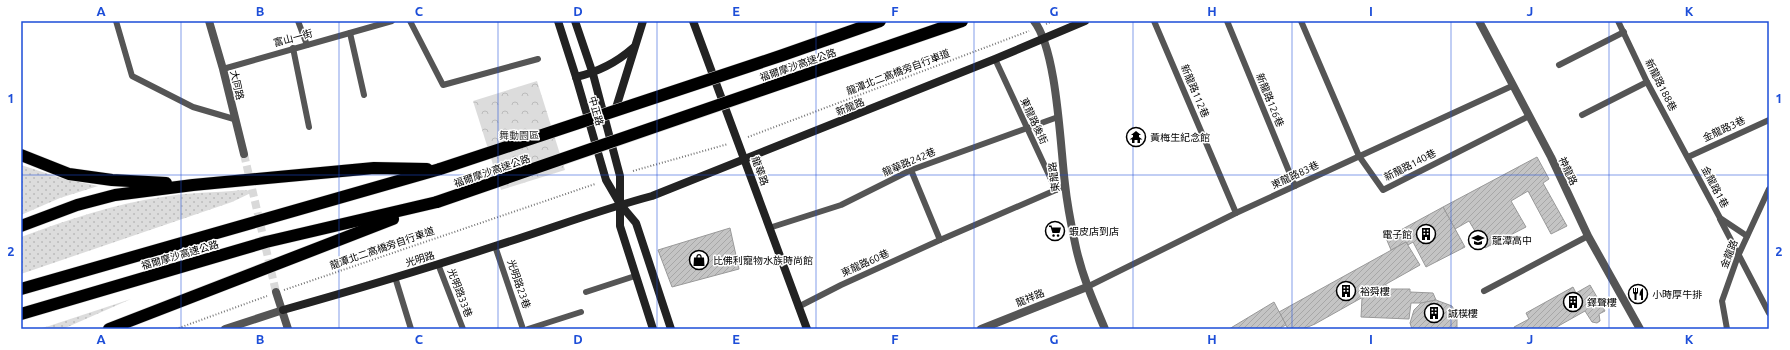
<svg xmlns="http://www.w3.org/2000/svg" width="1790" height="350" viewBox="0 0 1790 350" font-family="Ubuntu,'Noto Sans TC',sans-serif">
  <defs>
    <pattern id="grass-dots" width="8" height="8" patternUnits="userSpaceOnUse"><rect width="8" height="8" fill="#dcdcdc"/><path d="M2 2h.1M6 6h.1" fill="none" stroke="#bbb" stroke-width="1.8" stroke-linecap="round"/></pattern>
    <pattern id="park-crowns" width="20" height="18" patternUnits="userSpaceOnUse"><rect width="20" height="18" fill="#dcdcdc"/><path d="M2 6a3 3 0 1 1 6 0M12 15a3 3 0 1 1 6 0" fill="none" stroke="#bbb"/></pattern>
    <pattern id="building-hatch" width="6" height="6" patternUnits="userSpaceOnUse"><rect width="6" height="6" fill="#c4c4c4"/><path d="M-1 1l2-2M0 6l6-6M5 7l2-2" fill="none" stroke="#a7a7a7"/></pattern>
  </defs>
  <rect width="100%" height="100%" fill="#fff"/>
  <g fill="url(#grass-dots)">
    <path d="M21,165L61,178L98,186L60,198L21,215Z"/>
    <path d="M242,190L255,191L232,202L21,274V237C67,220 114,204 162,197C188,192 215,193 242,190Z"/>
    <path d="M131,299L63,329H38L49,326Z"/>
  </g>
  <path fill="url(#park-crowns)" d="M537,81L565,170L501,190L473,101Z"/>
  <g fill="url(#building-hatch)" stroke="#999">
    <path d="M1537,157L1549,179L1543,183L1567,226L1551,234L1528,191L1511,201L1526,227L1485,248L1469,221L1455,229L1443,207Z"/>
    <path d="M1443,207L1465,247L1426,267L1413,242L1408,245L1406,242L1391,250L1386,238Z"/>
    <path d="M730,228L739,269L672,287L658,250Z"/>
    <path d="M1406,242L1420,265L1315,324L1303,329H1288L1279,312Z"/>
    <path d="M1387,285V289H1410V292L1433,293L1436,300L1421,303H1411L1409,319L1361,317L1362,298Z"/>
    <path d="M1590,285L1605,311L1599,314L1600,321L1597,323L1592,322L1585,311L1553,329H1515L1514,327L1529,319L1526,313L1573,287L1576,293Z"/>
    <path d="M1436,300L1452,306L1457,315V329H1412L1410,323L1414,310L1421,303Z"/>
    <path d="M1274,302L1286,325L1278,329H1229Z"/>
  </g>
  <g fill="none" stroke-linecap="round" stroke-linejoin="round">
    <path stroke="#d9d9d9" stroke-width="8" stroke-dasharray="8 4" stroke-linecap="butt" d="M244,154L276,292"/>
    <defs>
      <g id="highway">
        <path d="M21,155L69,174L112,180L166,183"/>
        <path d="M21,226L77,205L115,195L193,185L374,168L427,169"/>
        <path d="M21,289L440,169"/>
        <path d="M21,314L266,242L437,202"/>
        <path d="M109,329L393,219"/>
      </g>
    </defs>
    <use href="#highway" stroke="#dbdbdb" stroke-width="13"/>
    <g stroke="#777" stroke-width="2" stroke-dasharray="1 2" stroke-linecap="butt">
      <path d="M1046,24L1053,21"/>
      <path d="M748,137L1029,31"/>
      <path d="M633,171L728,144"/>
      <path d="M284,290L595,184"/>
      <path d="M176,329L267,296"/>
    </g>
    <g stroke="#555" stroke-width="6">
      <path d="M116,21L132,76L193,107L234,119"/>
      <path d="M298,21L307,45"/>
      <path d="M410,21L443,85L538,59"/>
      <path d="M1154,21L1236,213"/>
      <path d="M1227,21L1295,186"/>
      <path d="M1301,21L1359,156L1383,190L1529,116"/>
      <path d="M1618,21L1647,82L1720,218L1747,236"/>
      <path d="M350,33L364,95"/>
      <path d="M293,48L309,127"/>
      <path d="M995,59L1056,190"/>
      <path d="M1559,65L1624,32"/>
      <path d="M223,69L392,21"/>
      <path d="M1582,115L1647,82"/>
      <path d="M1688,157L1769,120"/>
      <path d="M1720,219L1769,313"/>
      <path d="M769,228L841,205L911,170L1058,117"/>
      <path d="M940,240L1065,186"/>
      <path d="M495,246L523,329"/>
      <path d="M438,264L463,329"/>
      <path d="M395,277L411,329"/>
      <path d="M1087,287L1236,213L1512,86"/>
      <path d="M1484,291L1588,236"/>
      <path d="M586,292L635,276"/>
      <path d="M798,307L841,285L940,240L911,170"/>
      <path d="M528,329L581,312"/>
      <path d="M1727,329L1722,301L1738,256L1769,189"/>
    </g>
    <g stroke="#555" stroke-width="8">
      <path d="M209,21L223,69L244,154"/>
      <path d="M1034,21C1057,50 1060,144 1065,184C1067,203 1071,224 1075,243C1081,273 1093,301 1105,329"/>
      <path d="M1479,21L1551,157L1588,236L1640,329"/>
      <path d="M276,292L288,329"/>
      <path d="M225,329L283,310"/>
      <path d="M981,329L1087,287"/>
    </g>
    <g stroke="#222" stroke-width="8">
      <path d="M558,21L576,77L606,180L620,204V226L653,329"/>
      <path d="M575,21L593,74L620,176V204L636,223L671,329"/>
      <path d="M693,21L807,329"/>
      <path d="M576,77C598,72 616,63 633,48"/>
      <path d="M612,113L615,111L643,21"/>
      <path d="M283,310C354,290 425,269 495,246C547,230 599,210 652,196L995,59L1085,21"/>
    </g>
    <use href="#highway" stroke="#000" stroke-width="12"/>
    <defs>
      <g id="highway-bridge">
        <path d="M440,169L783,55L880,21"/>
        <path d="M437,202L962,21"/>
      </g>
    </defs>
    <use href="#highway-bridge" stroke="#dbdbdb" stroke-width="13" stroke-linecap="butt"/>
    <use href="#highway-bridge" stroke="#000" stroke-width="12"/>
  </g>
  <path fill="none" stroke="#1d4ed8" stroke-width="1" stroke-opacity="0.55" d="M181,21V329M339,21V329M498,21V329M657,21V329M816,21V329M974,21V329M1133,21V329M1292,21V329M1451,21V329M1609,21V329M21,175H1769"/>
  <defs>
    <symbol id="temple-ring" viewBox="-11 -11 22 22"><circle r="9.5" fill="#fff" stroke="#000" stroke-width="1.5"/><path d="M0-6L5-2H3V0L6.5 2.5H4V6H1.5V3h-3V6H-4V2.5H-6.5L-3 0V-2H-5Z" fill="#000"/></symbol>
    <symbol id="supermarket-ring" viewBox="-11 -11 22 22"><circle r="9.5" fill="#fff" stroke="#000" stroke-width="1.5"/><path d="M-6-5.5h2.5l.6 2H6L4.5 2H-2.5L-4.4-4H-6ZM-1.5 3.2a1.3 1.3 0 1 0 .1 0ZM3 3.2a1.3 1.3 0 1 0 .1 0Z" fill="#000"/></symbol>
    <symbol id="building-ring" viewBox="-11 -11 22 22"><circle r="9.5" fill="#fff" stroke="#000" stroke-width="1.5"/><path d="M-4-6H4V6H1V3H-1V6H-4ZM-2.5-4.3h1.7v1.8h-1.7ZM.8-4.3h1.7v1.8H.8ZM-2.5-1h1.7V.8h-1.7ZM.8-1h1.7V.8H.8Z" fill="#000"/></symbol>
    <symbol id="school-ring" viewBox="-11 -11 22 22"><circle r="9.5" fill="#fff" stroke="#000" stroke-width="1.5"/><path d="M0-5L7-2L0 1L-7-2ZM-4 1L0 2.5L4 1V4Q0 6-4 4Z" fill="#000"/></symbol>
    <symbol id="shop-ring" viewBox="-11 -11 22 22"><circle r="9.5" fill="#fff" stroke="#000" stroke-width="1.5"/><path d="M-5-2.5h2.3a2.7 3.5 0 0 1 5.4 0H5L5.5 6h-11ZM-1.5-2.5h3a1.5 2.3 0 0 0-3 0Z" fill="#000"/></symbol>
    <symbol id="restaurant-ring" viewBox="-11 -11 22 22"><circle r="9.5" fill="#fff" stroke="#000" stroke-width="1.5"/><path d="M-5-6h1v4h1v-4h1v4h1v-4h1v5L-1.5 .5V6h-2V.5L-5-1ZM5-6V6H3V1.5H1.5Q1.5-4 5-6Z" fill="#000"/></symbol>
  </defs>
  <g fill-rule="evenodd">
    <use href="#temple-ring" x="1125" y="126" width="22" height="22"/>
    <use href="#supermarket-ring" x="1044" y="220" width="22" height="22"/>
    <use href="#building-ring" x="1415" y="223" width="22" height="22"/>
    <use href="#school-ring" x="1467" y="229" width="22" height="22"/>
    <use href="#shop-ring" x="688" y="249" width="22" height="22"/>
    <use href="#building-ring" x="1335" y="280" width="22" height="22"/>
    <use href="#restaurant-ring" x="1627" y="283" width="22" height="22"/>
    <use href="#building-ring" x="1562" y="291" width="22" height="22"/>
    <use href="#building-ring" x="1423" y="302" width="22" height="22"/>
  </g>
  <g text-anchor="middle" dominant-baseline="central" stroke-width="3" stroke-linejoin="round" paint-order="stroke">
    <g font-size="10" fill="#000" stroke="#fff">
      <text transform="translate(293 38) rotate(-15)">富山一街</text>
      <text transform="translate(798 65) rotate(-19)">福爾摩沙高速公路</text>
      <text transform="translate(898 72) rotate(-21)">龍潭北二高橋旁自行車道</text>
      <text transform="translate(237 85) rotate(77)">大同路</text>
      <text transform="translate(1661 85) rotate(63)">新龍路188巷</text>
      <text transform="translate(1195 91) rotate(67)">新龍路112巷</text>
      <text transform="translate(1270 100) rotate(68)">新龍路126巷</text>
      <text transform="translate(850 107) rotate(-22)">新龍路</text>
      <text transform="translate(596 111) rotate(74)">中正路</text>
      <text transform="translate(1034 121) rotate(65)">東龍路後街</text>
      <text transform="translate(1724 129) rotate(-25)">金龍路3巷</text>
      <text transform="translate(909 162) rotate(-23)">龍華路242巷</text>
      <text transform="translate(1410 165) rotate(-27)">新龍路140巷</text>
      <text transform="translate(492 171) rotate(-19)">福爾摩沙高速公路</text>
      <text transform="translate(760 171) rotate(70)">龍華路</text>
      <text transform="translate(1568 171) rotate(65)">神龍路</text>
      <text transform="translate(1295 175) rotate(-25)">東龍路83巷</text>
      <text transform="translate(1054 177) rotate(-97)">東龍路</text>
      <text transform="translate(1715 187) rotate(62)">金龍路1巷</text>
      <text transform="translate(382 248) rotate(-19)">龍潭北二高橋旁自行車道</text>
      <text transform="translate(1729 254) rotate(-68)">金龍路</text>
      <text transform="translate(180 255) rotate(-16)">福爾摩沙高速公路</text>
      <text transform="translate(420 259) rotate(-17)">光明路</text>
      <text transform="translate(865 263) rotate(-24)">東龍路60巷</text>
      <text transform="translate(519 284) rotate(71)">光明路23巷</text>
      <text transform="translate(460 293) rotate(69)">光明路33巷</text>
      <text transform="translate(1030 298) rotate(-22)">龍祥路</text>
    </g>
    <g font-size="10" fill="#333" stroke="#fff">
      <text x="519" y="135">舞動園區</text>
    </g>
    <g font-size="10" fill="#000" stroke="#fff" text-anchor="start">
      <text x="1150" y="137">黃梅生紀念館</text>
      <text x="1069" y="231">蝦皮店到店</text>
      <text x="1412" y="234" text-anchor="end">電子館</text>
      <text x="1492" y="240">龍潭高中</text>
      <text x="713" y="260">比佛利寵物水族時尚館</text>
      <text x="1360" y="291">裕舜樓</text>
      <text x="1652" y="294">小時厚牛排</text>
      <text x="1587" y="302">鐸聲樓</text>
      <text x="1448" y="313">誠樸樓</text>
    </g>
  </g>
  <rect width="1790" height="350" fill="none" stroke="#ffffff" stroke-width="44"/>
  <rect x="22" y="22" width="1746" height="306" fill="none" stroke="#1d4ed8" stroke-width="1.5"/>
  <g font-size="13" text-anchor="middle" font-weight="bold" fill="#1d4ed8">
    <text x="101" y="16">A</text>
    <text x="260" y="16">B</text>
    <text x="419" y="16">C</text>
    <text x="578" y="16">D</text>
    <text x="736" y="16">E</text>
    <text x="895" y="16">F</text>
    <text x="1054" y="16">G</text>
    <text x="1212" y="16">H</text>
    <text x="1371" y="16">I</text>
    <text x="1530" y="16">J</text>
    <text x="1689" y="16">K</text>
    <text x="11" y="103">1</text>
    <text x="1779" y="103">1</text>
    <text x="11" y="256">2</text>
    <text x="1779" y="256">2</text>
    <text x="101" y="344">A</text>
    <text x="260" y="344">B</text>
    <text x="419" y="344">C</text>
    <text x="578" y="344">D</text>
    <text x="736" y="344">E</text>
    <text x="895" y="344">F</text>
    <text x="1054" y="344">G</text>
    <text x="1212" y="344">H</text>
    <text x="1371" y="344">I</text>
    <text x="1530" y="344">J</text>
    <text x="1689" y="344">K</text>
  </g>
</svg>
